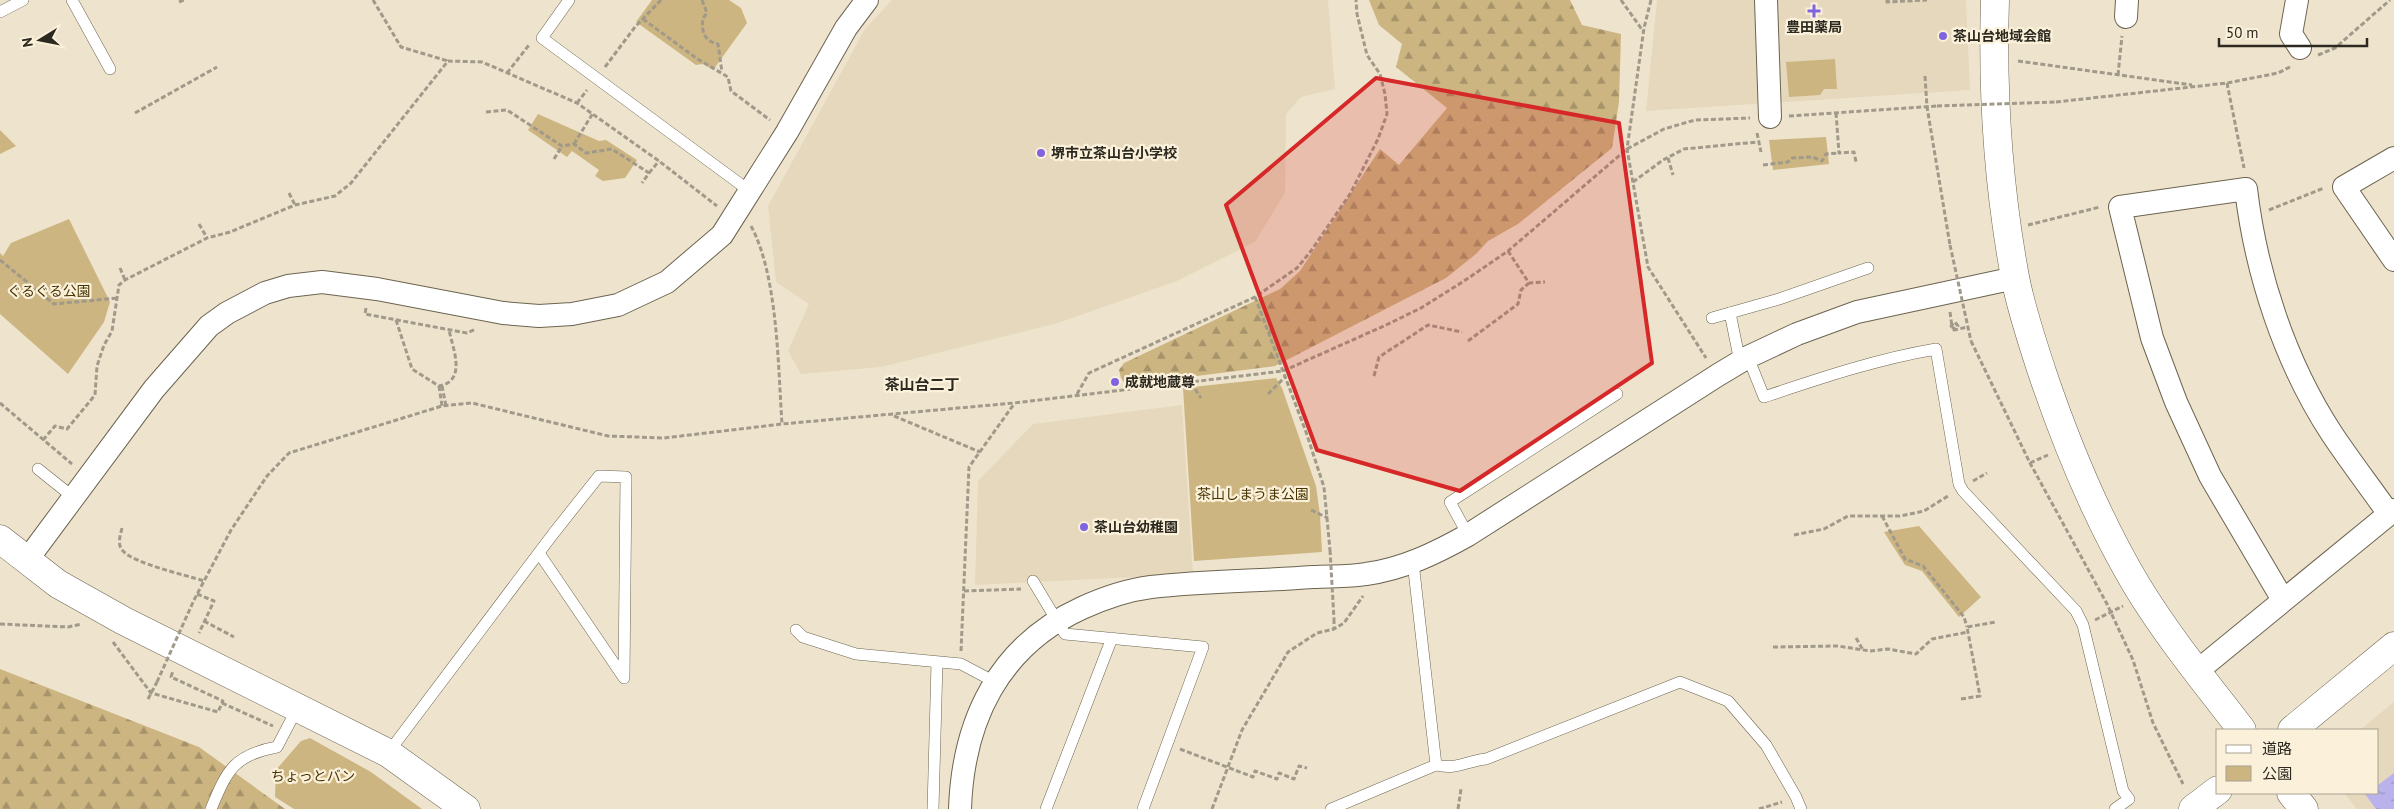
<svg xmlns="http://www.w3.org/2000/svg" width="2394" height="809" viewBox="0 0 2394 809" font-family="'PT Sans','Noto Sans JP',sans-serif">
  <defs>
    <pattern id="forest-firs" width="22" height="20" patternUnits="userSpaceOnUse" patternTransform="scale(1.25)"><rect width="22" height="20" fill="#ccb581"/><path d="M5 1l3.5 6h-7zM16 11l3.5 6h-7z" fill="#a69369"/></pattern>
    <pattern id="water-ripples" width="26" height="14" patternUnits="userSpaceOnUse" patternTransform="scale(1.25)"><rect width="26" height="14" fill="#b9b2ec"/><path d="M2 4q2-2 4 0t4 0M15 11q2-2 4 0t4 0" fill="none" stroke="#9791bf"/></pattern>
  </defs>
  <rect width="100%" height="100%" fill="#eee4ce"/>
  <g fill="#e5d8bc">
    <path d="M892,0H1328L1335,89L1301,97L1286,114L1285,193L1255,242L1177,281L1058,323L881,367L801,374L788,351L809,304L776,282L768,206L865,29Z"/>
    <path d="M1657,0H1966L1970,90L1646,111Z"/>
    <path d="M1182,405L1193,574L975,585L978,481L1033,424Z"/>
    <path d="M2394,702V809H2357L2344,793H2378V730H2360Z"/>
  </g>
  <g fill="url(#forest-firs)">
    <path d="M1369,0H1570L1582,25L1621,34L1619,102L1612,148L1518,224L1488,241L1476,254L1446,278L1275,366L1126,385L1121,378L1119,370L1124,363L1280,289L1300,271L1380,149L1399,165L1447,108L1396,67L1402,44L1379,25Z"/>
    <path d="M0,669L199,747L285,809H0Z"/>
  </g>
  <g fill="#ccb581">
    <path d="M652,0H729L741,8L747,23L713,70L703,64L696,65L636,22Z"/>
    <path d="M1835,59L1837,89H1824L1820,95L1789,97L1786,62Z"/>
    <path d="M538,114L599,141L606,140L637,160L625,178L603,181L595,176L599,170L572,151L567,157L528,130Z"/>
    <path d="M0,130L16,146L0,154Z"/>
    <path d="M1826,137L1829,164L1773,170L1769,140Z"/>
    <path d="M69,219L110,302L104,322L68,374L0,314V253L3,256L11,243Z"/>
    <path d="M1276,378L1282,388L1316,486L1320,515L1322,552L1194,561L1183,388Z"/>
    <path d="M1919,526L1981,597L1959,617L1922,571L1905,565L1884,532Z"/>
    <path d="M310,738L371,772L422,809H294L275,797L276,770L301,741Z"/>
  </g>
  <path fill="url(#water-ripples)" d="M2394,773V809H2376L2365,794L2378,793V785Z"/>
  <g fill="none" stroke-linecap="round" stroke-linejoin="round">
    <defs>
      <g id="service">
        <path d="M72,0L110,69"/>
        <path d="M569,0L542,38L751,192"/>
        <path d="M0,12L23,0"/>
        <path d="M1730,313L1740,362"/>
        <path d="M1712,318L1779,299L1868,268"/>
        <path d="M1748,357L1764,397C1821,378 1877,359 1936,349L1959,484L1963,491L2076,611L2083,625L2123,791L2129,799L2115,809"/>
        <path d="M38,469L73,497"/>
        <path d="M1468,535L1450,502L1617,394"/>
        <path d="M1413,562L1436,765C1457,770 1466,761 1486,759L1680,682L1728,701L1766,745L1796,797L1801,809"/>
        <path d="M1033,581L1065,634L1203,647L1143,809"/>
        <path d="M796,630L803,637L856,654L961,664L995,682"/>
        <path d="M388,753L553,534L599,476L626,477L624,678L539,553"/>
        <path d="M211,809C227,771 233,755 277,747L298,707"/>
        <path d="M933,809L937,663"/>
        <path d="M1046,809L1112,638"/>
        <path d="M1331,809L1436,765"/>
      </g>
      <g id="minor">
        <path d="M1766,0L1770,117"/>
        <path d="M2297,0L2291,34L2300,48"/>
        <path d="M2126,17L2127,0"/>
        <path d="M2394,158L2344,187L2394,260"/>
        <path d="M27,560L154,389L209,326L227,313L265,293L288,286L322,282L377,289L503,313L539,316L572,314L618,305L667,282L722,235L787,132L846,28L867,0"/>
        <path d="M2283,600L2210,476L2176,402L2152,338L2120,207L2246,189C2256,274 2285,362 2332,434C2350,461 2370,487 2389,514"/>
        <path d="M2196,672L2394,510"/>
        <path d="M960,809C963,720 999,646 1082,608C1104,598 1127,590 1151,587C1205,581 1260,581 1313,577C1331,576 1349,577 1366,574C1403,569 1436,553 1468,535L1718,375L1748,357L1797,334L1857,312L2015,278"/>
      </g>
      <g id="tertiary">
        <path d="M1995,0C1992,93 1998,185 2015,277C2021,309 2032,341 2042,372C2067,446 2097,519 2137,586C2168,637 2206,683 2242,730"/>
        <path d="M0,539L58,584L124,621L388,753L466,809"/>
        <path d="M2292,730L2394,646"/>
        <path d="M2291,793L2304,809"/>
        <path d="M2193,809L2218,790"/>
      </g>
    </defs>
    <use href="#service" stroke="#6c6450" stroke-width="12"/>
    <use href="#minor" stroke="#6c6450" stroke-width="24"/>
    <use href="#tertiary" stroke="#6c6450" stroke-width="29"/>
    <g stroke="#a19989" stroke-width="3" stroke-dasharray="5 2.5" stroke-linecap="butt">
      <path d="M373,0L401,47L448,61"/>
      <path d="M702,0L707,13L703,18C701,31 704,41 718,44L722,72"/>
      <path d="M1621,0L1643,31"/>
      <path d="M1651,0L1644,28L1627,149L1648,267L1706,358"/>
      <path d="M1887,0V2L1927,0"/>
      <path d="M179,2L184,0"/>
      <path d="M643,19L696,58L728,77L731,91L770,120"/>
      <path d="M2318,55L2335,48L2390,0"/>
      <path d="M2018,61L2192,85"/>
      <path d="M605,67L635,27L661,0"/>
      <path d="M507,73L529,45"/>
      <path d="M2118,75L2122,36"/>
      <path d="M1925,76L1927,107L1950,245"/>
      <path d="M2227,83L2244,168"/>
      <path d="M2056,102L2227,83L2278,73L2292,66"/>
      <path d="M577,103L587,90"/>
      <path d="M486,112L507,110L562,146L574,144L586,153L612,149L649,173L642,183"/>
      <path d="M135,113L217,67"/>
      <path d="M1836,113L1839,153L1854,152L1856,162"/>
      <path d="M1789,116L1937,106"/>
      <path d="M1757,133L1761,152"/>
      <path d="M574,144L593,113"/>
      <path d="M1668,158L1673,175"/>
      <path d="M554,159L562,146"/>
      <path d="M1763,165L1788,162L1792,158L1813,157L1822,161L1826,154L1839,153"/>
      <path d="M649,173L659,161"/>
      <path d="M1633,182L1663,160L1684,149L1757,142"/>
      <path d="M289,193L295,205"/>
      <path d="M2269,210L2324,188"/>
      <path d="M199,224L207,238"/>
      <path d="M2028,225L2100,207"/>
      <path d="M751,226C778,276 778,367 782,424"/>
      <path d="M1508,251L1529,283L1545,282"/>
      <path d="M0,260L54,304L118,298"/>
      <path d="M120,268L125,280"/>
      <path d="M1255,297L1306,432L1324,487L1330,550"/>
      <path d="M366,308L365,314L467,333L476,329"/>
      <path d="M1950,312L1952,327"/>
      <path d="M396,320L412,369L439,386C467,381 453,349 449,330"/>
      <path d="M1468,341L1518,304L1521,290L1529,283"/>
      <path d="M1971,341L2030,463L2107,604L2133,660L2153,723L2183,784"/>
      <path d="M1374,376L1379,357L1428,325L1462,332"/>
      <path d="M1191,383L1201,398"/>
      <path d="M439,386L442,406"/>
      <path d="M442,386L446,406"/>
      <path d="M1077,394L1089,373L1255,297L1297,268L1311,251L1350,194L1378,139L1387,114L1385,94L1380,74L1367,55L1357,14L1356,0"/>
      <path d="M1268,394L1285,377"/>
      <path d="M0,403L72,464"/>
      <path d="M894,416L980,452"/>
      <path d="M43,440L55,426L67,429L95,395L97,366L104,345L112,331L119,285L125,280L207,238L230,232L295,205L335,196L351,183L448,61L482,62L577,103L659,161L717,206"/>
      <path d="M2030,463L2048,455"/>
      <path d="M1973,481L1987,473"/>
      <path d="M1311,510L1328,518"/>
      <path d="M1882,516L1905,559L1923,566L1964,617L1967,627"/>
      <path d="M122,528C120,536 117,545 123,551C135,564 186,575 204,581"/>
      <path d="M1794,535L1824,529L1848,516H1900L1924,511L1948,496"/>
      <path d="M964,591L1021,589"/>
      <path d="M197,594L214,601L199,633"/>
      <path d="M194,600L231,530L267,476L289,453L442,406L472,403L608,436L664,438L782,424L1014,403L1283,371L1386,325L1421,308L1464,281L1508,251L1627,149L1664,129L1695,120L1750,118"/>
      <path d="M1334,619V629"/>
      <path d="M2095,620L2123,606"/>
      <path d="M204,621L234,637"/>
      <path d="M0,624L68,627L82,624"/>
      <path d="M1856,638L1863,650"/>
      <path d="M113,642L151,693L218,712L223,701L171,677L173,671"/>
      <path d="M1773,647L1838,646L1870,651L1888,649L1916,654L1932,639L1968,632"/>
      <path d="M961,651L969,467L1014,404"/>
      <path d="M148,699L157,682"/>
      <path d="M1961,699L1980,696L1967,627L1996,622"/>
      <path d="M222,703L273,726"/>
      <path d="M1180,749L1253,777L1255,771L1277,779L1279,773L1294,779L1299,766L1307,768"/>
      <path d="M1212,809L1242,730L1288,652L1317,633L1334,629L1344,623L1363,596"/>
      <path d="M1458,809L1461,789"/>
      <path d="M1759,809L1782,802"/>
    </g>
    <use href="#service" stroke="#fff" stroke-width="11"/>
    <use href="#minor" stroke="#fff" stroke-width="22"/>
    <use href="#tertiary" stroke="#fff" stroke-width="28"/>
    <g stroke="#a19989" stroke-width="3" stroke-dasharray="5 2.5" stroke-linecap="butt">
      <path d="M1937,106L2056,102"/>
      <path d="M1950,245L1971,341"/>
      <path d="M1952,327L1955,329L1958,326L1955,322L1951,326L1954,330L1968,327"/>
      <path d="M1330,550L1334,619"/>
      <path d="M157,682L194,600"/>
    </g>
  </g>
  <path fill="#d62828" fill-opacity="0.2" stroke="#d62828" stroke-width="4" stroke-linejoin="round" d="M1376,78L1619,123L1652,363L1460,491L1317,450L1226,205Z"/>
  <g fill="#8064df" stroke="#fbf1db" stroke-width="2">
    <path d="M1811.5 3.5h5v5h5v5h-5v5h-5v-5h-5v-5h5z"/>
    <circle cx="1943" cy="36" r="5"/>
    <circle cx="1041" cy="153" r="5"/>
    <circle cx="1115" cy="382" r="5"/>
    <circle cx="1084" cy="527" r="5"/>
  </g>
  <g text-anchor="middle" dominant-baseline="central" stroke-width="4.5" stroke-linejoin="round" paint-order="stroke">
    <g font-size="14" font-weight="bold" fill="#2c2920" stroke="#fbf1db" text-anchor="start">
      <text x="1814" y="27" text-anchor="middle">豊田薬局</text>
      <text x="1953" y="36">茶山台地域会館</text>
      <text x="1051" y="153">堺市立茶山台小学校</text>
      <text x="1125" y="382">成就地蔵尊</text>
      <text x="1094" y="527">茶山台幼稚園</text>
    </g>
    <g font-size="14" fill="#463301" stroke="#fbf1db">
      <text x="49" y="291">ぐるぐる公園</text>
      <text x="1253" y="494">茶山しまうま公園</text>
      <text x="313" y="776">ちょっとバン</text>
    </g>
    <g font-size="15" font-weight="bold" fill="#2c2920" stroke="#fbf1db">
      <text x="922" y="384">茶山台二丁</text>
    </g>
  </g>
  <rect x="2216" y="729" width="162" height="65" fill="#fbf1db" stroke="#a8a190"/>
  <rect x="2226" y="745" width="25" height="8" fill="#ffffff" stroke="#a8a190"/>
  <text x="2262" y="754" font-size="15" fill="#2c2920">道路</text>
  <rect x="2226" y="766" width="25" height="15" fill="#ccb581" stroke="#a8a190"/>
  <text x="2262" y="779" font-size="15" fill="#2c2920">公園</text>
  <g transform="translate(40 40) rotate(260)" stroke="#fbf1db" stroke-width="4" paint-order="stroke">
  <path d="M0-4L9 19L0 12L-9 19Z" fill="#2c2920"/>
  <text y="-8" font-size="14" font-weight="bold" text-anchor="middle" fill="#2c2920">N</text>
  </g>
  <path d="M2219 38v8h148v-8" fill="none" stroke="#2c2920" stroke-width="2.5"/>
  <text x="2226" y="38" font-size="15" fill="#2c2920" stroke="#fbf1db" stroke-width="4" paint-order="stroke">50 m</text>
</svg>
